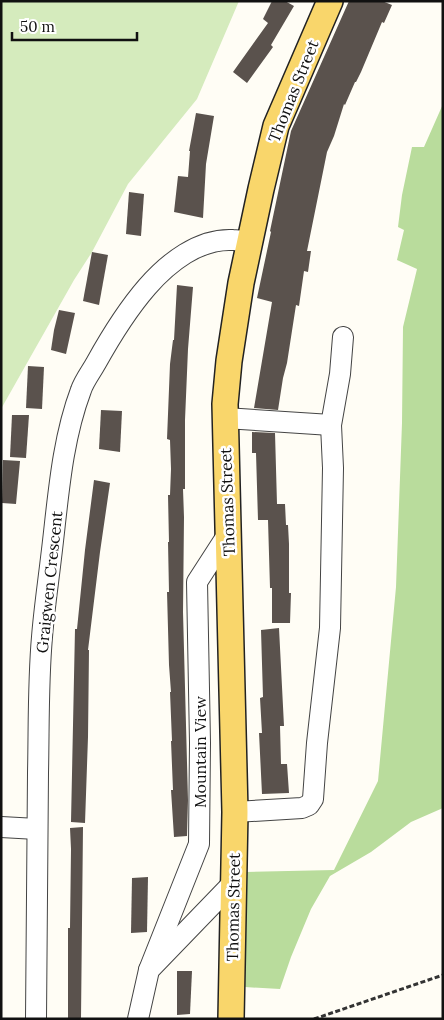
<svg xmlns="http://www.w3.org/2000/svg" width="444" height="1020" viewBox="0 0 444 1020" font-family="Lora,serif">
  <rect width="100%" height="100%" fill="#fffdf5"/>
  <path fill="#d5ebbd" d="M1,1H239L197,99L128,184L92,252L74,280L1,409Z"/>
  <path fill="#b9dc9c" d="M443,104V808L411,822L371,852L330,876L311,909L291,957L280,989L245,987L246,872L334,870L378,781L396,587L402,423L403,327L417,269L397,260L404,230L398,227L402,195L412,147H424Z"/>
  <g fill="#5a524d">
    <path d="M272,1H285L294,6L271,45L273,47L247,83L233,72L268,23L263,19Z"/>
    <path d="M349,1H382L392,5L384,23L382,22L361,72L356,82H355L345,105L344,104L334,136L327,152L307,251H311L308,272L304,271L299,306L296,305L287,363L283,378L278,410L254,408L272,302L257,298L271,232L270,231L291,131Z"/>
    <path d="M196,113L214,116L206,164L203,218L174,212L178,176L188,177L190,151H189Z"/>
    <path d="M129,192L144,194L141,236L126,234Z"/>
    <path d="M92,252L108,255L99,305L83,301Z"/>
    <path d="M177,285L193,287L188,349L185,420V489H183L184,517L183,612L188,800L187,836L174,837L171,790H173L171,741H172L170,692H171L169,665L167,592H169L168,542H169L168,495H170L171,469L170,440L167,439L170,364L173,340H174Z"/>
    <path d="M59,310L75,313L66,354L51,350L54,330Z"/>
    <path d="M28,366L44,367L42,409L26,408Z"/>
    <path d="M101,410L122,411L120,452L99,449Z"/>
    <path d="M12,415H29L26,458L10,457Z"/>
    <path d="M252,432L275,433L277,504H285L286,525H288L289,544V593H291L290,623H272V588H270L268,520H258L256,453H252Z"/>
    <path d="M3,460L20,461L16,504L2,503Z"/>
    <path d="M94,480L110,483L100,552L88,650H89L88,737L85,823L71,822L75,629H77L85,550Z"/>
    <path d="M279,628L284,726H280L281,764H287L289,793L262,794L259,733H262L260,698L263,697L261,630Z"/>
    <path d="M83,827L81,1019H68V928H70L71,849L70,828Z"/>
    <path d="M148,877L147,932L131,933L132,878Z"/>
    <path d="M177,971H192L190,1014L177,1015Z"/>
  </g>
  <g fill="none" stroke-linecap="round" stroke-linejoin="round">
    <defs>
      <g id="minor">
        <path d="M225,418L331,425"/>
        <path d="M235,812L302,808L309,805L313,799L317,743L330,628L333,468L331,425L340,374L343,337"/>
        <path d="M1,827L37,829"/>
        <path d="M149,970L199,844L200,743L197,582L228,534"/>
        <path d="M36,1019C37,937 37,855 38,773C39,727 38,682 42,637C44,611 48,584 51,558C58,502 61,443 81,390C84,381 91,372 96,363C111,336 127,310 147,287C168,263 199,238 233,240C239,240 245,242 250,243"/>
        <path d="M138,1019L149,970L234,882"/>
      </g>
      <path id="major" d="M231,1019L235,812L225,404L229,361L241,283L261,189L276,126L330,1"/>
    </defs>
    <use href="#minor" stroke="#444" stroke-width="22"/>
    <use href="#major" stroke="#222" stroke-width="28"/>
    <path stroke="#333" stroke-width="3" stroke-dasharray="5 2.5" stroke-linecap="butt" d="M314,1019L443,975"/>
    <use href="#minor" stroke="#fff" stroke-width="20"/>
    <use href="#major" stroke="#f9d66b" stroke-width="25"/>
  </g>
  <g text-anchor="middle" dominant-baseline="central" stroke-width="5" stroke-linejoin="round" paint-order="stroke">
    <g font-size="16" fill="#111" stroke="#fff">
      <text transform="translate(293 91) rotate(-68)">Thomas Street</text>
      <text transform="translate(227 502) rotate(-92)">Thomas Street</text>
      <text transform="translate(49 582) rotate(-84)">Graigwen Crescent</text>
      <text transform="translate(200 752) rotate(-90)">Mountain View</text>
      <text transform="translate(233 907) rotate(-89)">Thomas Street</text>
    </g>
  </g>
  <rect width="444" height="1020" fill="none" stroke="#111111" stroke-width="5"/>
  <path d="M12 32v8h125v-8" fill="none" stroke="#111111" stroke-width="2.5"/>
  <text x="20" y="32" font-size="15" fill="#111111" stroke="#ffffff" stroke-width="4" paint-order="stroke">50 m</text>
</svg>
